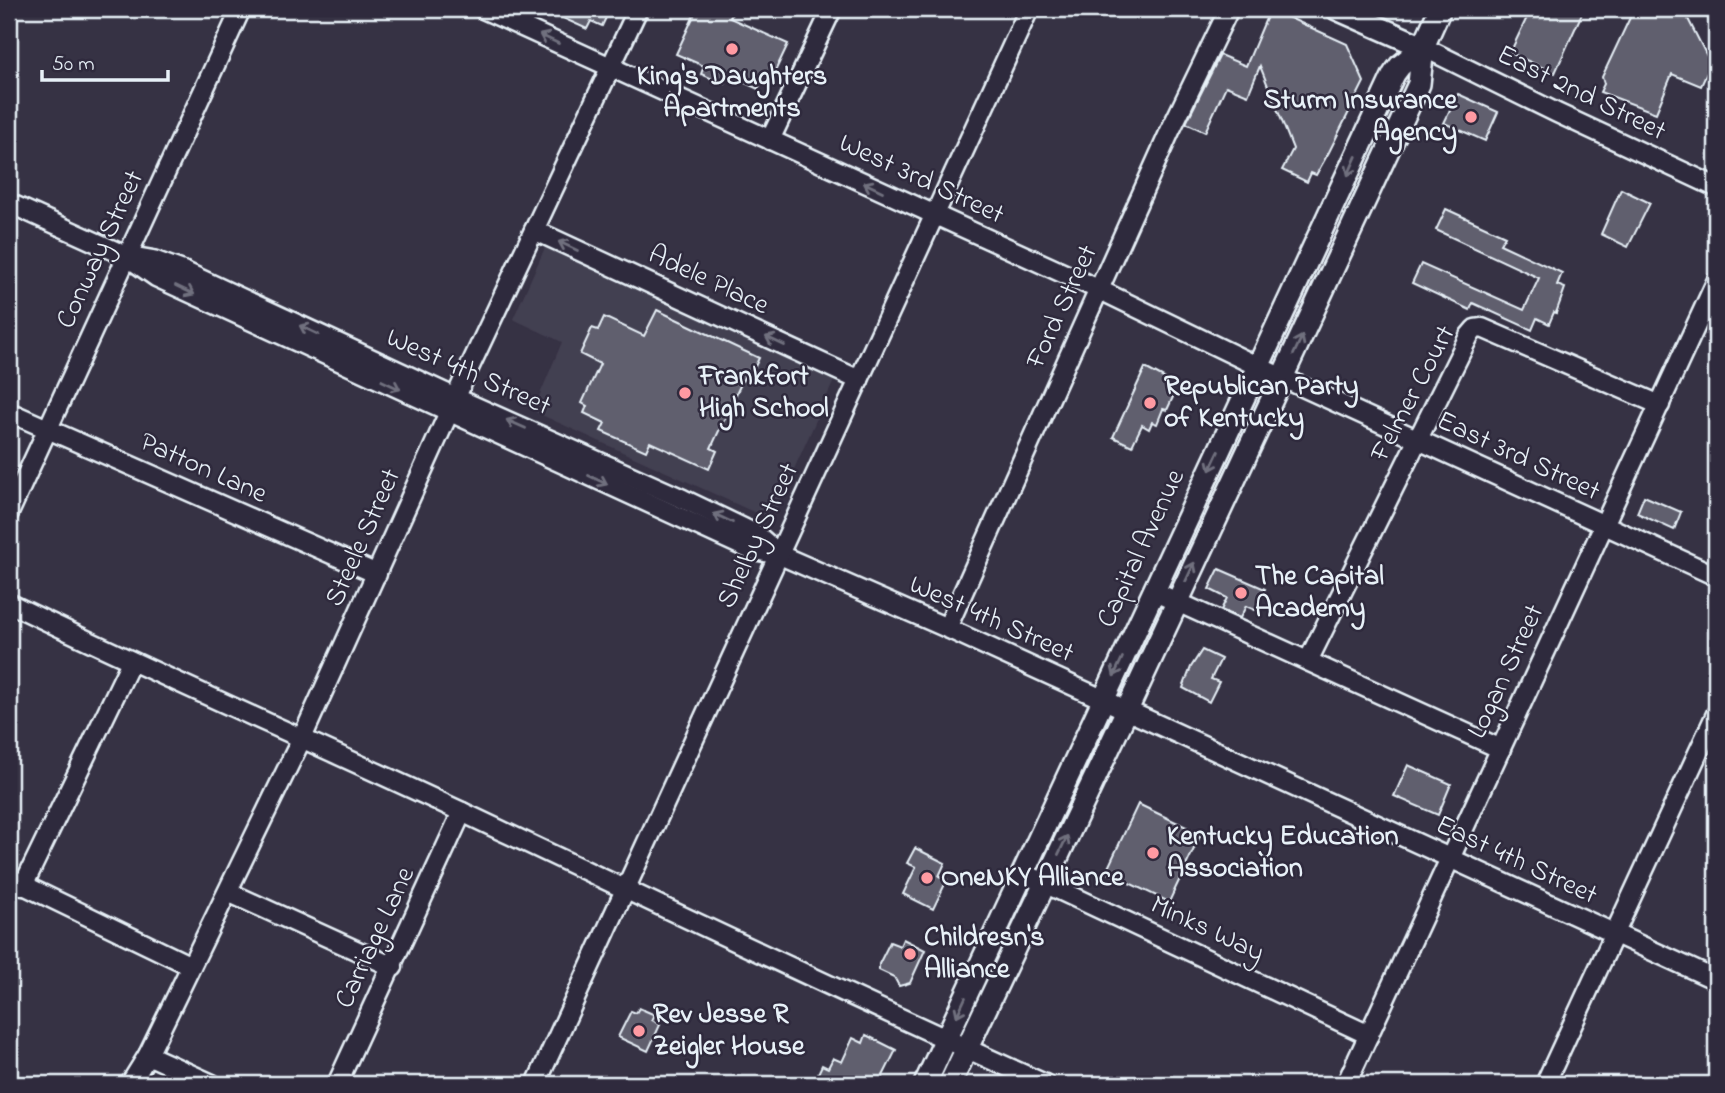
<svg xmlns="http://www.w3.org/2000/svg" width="1725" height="1093" viewBox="0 0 1725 1093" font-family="'Indie Flower',sans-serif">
  <rect width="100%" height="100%" fill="#363244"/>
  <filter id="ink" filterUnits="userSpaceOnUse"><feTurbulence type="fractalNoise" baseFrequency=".0143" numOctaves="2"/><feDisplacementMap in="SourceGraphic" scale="14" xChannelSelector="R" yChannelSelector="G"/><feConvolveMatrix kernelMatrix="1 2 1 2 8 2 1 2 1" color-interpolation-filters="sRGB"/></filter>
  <g filter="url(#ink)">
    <path fill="#433f51" d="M548,241L837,374L771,520L533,411L562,342L513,319Z"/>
    <g fill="#605e6e" stroke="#e8f1f8" stroke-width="2">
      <path d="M543,9H610L602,26L591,21L587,29Z"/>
      <path d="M697,9H734L730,18L788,44L770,82L763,78L758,89L728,75L724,84L701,74L704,66L676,54Z"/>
      <path d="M1270,9L1347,44L1364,82L1329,152L1316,175L1311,173L1307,182L1282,170L1293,149L1260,66L1248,95L1226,86L1205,132L1186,123L1220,55L1246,66Z"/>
      <path d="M1531,9H1584L1555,73L1510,53Z"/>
      <path d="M1634,9H1683L1711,64L1701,86L1672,74L1656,113L1600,92L1604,84L1602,77Z"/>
      <path d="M1458,94L1498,112L1485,141L1444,123Z"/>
      <path d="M1621,189L1650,203L1628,247L1601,234Z"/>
      <path d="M1446,209L1505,236L1500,244L1562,273L1557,285L1565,288L1556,313L1554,312L1549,324L1537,318L1532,330L1473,303L1470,310L1412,283L1421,264L1524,310L1539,278L1436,230Z"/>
      <path d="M657,310L759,358L750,377L745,375L711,448L717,451L709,469L650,442L646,451L601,431L605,423L584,413L587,406L582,403L600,364L580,354L592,328L598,330L604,317L644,336Z"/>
      <path d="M1145,368L1175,384L1170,395L1173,397L1167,410L1163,409L1157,424L1152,422L1149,429L1142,425L1132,446L1113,437Z"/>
      <path d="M1644,496L1681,512L1674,530L1637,513Z"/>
      <path d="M1219,569L1265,589L1255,610L1246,606L1240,618L1221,610L1227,598L1209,589Z"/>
      <path d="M1202,650L1221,659L1211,679L1219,682L1209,702L1183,688L1191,667Z"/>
      <path d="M1408,765L1451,784L1438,815L1394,796Z"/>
      <path d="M1138,804L1201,834L1169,902L1106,872Z"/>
      <path d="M915,848L945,863L939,876L947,880L933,909L903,894L916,867L907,863Z"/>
      <path d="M903,939L925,950L910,983L899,986L894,977L879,970V964L890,942L900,946Z"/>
      <path d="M639,1008L655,1015L652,1020L660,1025L648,1051L618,1037L631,1011L636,1013Z"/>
      <path d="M866,1035L896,1050L879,1084H813L822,1065L828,1068L833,1058L842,1062L853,1038L863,1043Z"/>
    </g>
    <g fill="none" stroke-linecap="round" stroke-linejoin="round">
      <defs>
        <g id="minor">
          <path d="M483,9L1100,290L1259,367L1716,576"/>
          <path d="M1423,47L1557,113L1716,187"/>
          <path d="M770,140L832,9"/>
          <path d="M9,203L126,256L156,277L749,549L780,555L947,628L1716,980"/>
          <path d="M534,230L859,380"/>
          <path d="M130,256L153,260L183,271L456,398L683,499L756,534L780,555"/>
          <path d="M9,412L377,574"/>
          <path d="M9,513L241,9"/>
          <path d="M1153,591L1501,749"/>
          <path d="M9,603C159,676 311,741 462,812C656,904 849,996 1045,1084"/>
          <path d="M947,628L1170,131L1229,9"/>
          <path d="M1308,661L1469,336L1475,329L1482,328L1660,405"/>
          <path d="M1023,873L1369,1035"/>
          <path d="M9,878L191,966"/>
          <path d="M23,886L131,662"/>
          <path d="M228,892L393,967"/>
          <path d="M148,1055L212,1084"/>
          <path d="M130,1084L148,1055L302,738L464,379L638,9"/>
          <path d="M337,1084L462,812"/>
          <path d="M536,1084L1029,9"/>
          <path d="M1346,1084L1716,282"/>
          <path d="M1545,1084L1716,714"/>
        </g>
        <g id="major">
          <path d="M1337,9L1423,47"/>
          <path d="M925,1084L1394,74L1400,66L1423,47"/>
          <path d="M950,1084L1127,710L1419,84L1423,47L1440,9"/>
        </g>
      </defs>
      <use href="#minor" stroke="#e8f1f8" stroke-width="23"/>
      <use href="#major" stroke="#e8f1f8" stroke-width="26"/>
      <use href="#minor" stroke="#2f2a3d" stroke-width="18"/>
      <use href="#major" stroke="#2f2a3d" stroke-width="21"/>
    </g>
    <defs><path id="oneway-shaft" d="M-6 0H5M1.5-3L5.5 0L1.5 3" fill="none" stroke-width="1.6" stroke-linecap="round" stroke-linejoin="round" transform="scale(1.75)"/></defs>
    <g stroke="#70707e">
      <use href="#oneway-shaft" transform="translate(549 39) rotate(-155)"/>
      <use href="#oneway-shaft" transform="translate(1352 166) rotate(114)"/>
      <use href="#oneway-shaft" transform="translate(873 187) rotate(-155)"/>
      <use href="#oneway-shaft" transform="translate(568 246) rotate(-155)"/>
      <use href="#oneway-shaft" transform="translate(185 290) rotate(25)"/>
      <use href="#oneway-shaft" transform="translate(309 330) rotate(-155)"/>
      <use href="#oneway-shaft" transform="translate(775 341) rotate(-155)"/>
      <use href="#oneway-shaft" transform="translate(1298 345) rotate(-65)"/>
      <use href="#oneway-shaft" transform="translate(391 385) rotate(25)"/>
      <use href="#oneway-shaft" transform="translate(516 424) rotate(-156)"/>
      <use href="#oneway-shaft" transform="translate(1214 461) rotate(115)"/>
      <use href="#oneway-shaft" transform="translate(598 480) rotate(25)"/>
      <use href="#oneway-shaft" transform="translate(723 518) rotate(-154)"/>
      <use href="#oneway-shaft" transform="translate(1190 572) rotate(-65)"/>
      <use href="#oneway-shaft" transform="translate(1118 667) rotate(115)"/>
      <use href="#oneway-shaft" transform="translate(1063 845) rotate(-64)"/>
      <use href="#oneway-shaft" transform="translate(961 1007) rotate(115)"/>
    </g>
  </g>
  <g fill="#ff9aa2" stroke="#2f2a3d" stroke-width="2.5">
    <circle cx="732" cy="49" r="7"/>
    <circle cx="1471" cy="117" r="7"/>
    <circle cx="685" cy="393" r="7"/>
    <circle cx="1150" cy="403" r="7"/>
    <circle cx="1241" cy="593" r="7"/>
    <circle cx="1153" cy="853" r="7"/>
    <circle cx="927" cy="878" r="7"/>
    <circle cx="910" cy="954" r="7"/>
    <circle cx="639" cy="1031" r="7"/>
  </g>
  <g text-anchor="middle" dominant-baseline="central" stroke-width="5" stroke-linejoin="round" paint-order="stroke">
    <g font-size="28" font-weight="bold" fill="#e8f1f8" stroke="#2f2a3d" text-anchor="start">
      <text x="732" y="77" text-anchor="middle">King's Daughters<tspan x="732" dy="32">Apartments</tspan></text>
      <text x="1457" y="101" text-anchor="end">Sturm Insurance<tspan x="1457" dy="32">Agency</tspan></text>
      <text x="699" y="377">Frankfort<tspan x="699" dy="32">High School</tspan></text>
      <text x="1164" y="387">Republican Party<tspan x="1164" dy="32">of Kentucky</tspan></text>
      <text x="1255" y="577">The Capital<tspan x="1255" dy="32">Academy</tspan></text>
      <text x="1167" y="837">Kentucky Education<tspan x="1167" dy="32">Association</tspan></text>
      <text x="941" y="878">OneNKY Alliance</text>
      <text x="924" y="938">Childresn's<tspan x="924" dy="32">Alliance</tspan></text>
      <text x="653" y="1015">Rev Jesse R<tspan x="653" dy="32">Zeigler House</tspan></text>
    </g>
    <g font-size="28" fill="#e8f1f8" stroke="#2f2a3d">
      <text transform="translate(1581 94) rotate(26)">East 2nd Street</text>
      <text transform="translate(921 180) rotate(25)">West 3rd Street</text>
      <text transform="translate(101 250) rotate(-65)">Conway Street</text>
      <text transform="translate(708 281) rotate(25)">Adele Place</text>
      <text transform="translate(1063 307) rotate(-65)">Ford Street</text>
      <text transform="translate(468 373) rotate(24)">West 4th Street</text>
      <text transform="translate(1414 394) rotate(-62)">Felmer Court</text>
      <text transform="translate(1518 457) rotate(25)">East 3rd Street</text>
      <text transform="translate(203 469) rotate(24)">Patton Lane</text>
      <text transform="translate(759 536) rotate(-65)">Shelby Street</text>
      <text transform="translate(364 538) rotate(-66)">Steele Street</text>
      <text transform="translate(1142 549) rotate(-65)">Capital Avenue</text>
      <text transform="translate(991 620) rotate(24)">West 4th Street</text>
      <text transform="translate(1507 672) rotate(-65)">Logan Street</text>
      <text transform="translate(1516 861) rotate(25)">East 4th Street</text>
      <text transform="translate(1207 930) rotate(25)">Minks Way</text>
      <text transform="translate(376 938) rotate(-65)">Carriage Lane</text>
    </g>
  </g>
  <rect width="1725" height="1093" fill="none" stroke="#2f2a3d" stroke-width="35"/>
  <rect x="18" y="18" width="1690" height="1058" fill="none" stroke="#e8f1f8" stroke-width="2.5" filter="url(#ink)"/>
  <path d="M42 70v10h126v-10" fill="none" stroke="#e8f1f8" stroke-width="3.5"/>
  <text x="52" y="70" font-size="21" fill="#e8f1f8" stroke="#2f2a3d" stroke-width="5" paint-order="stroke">50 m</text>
</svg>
